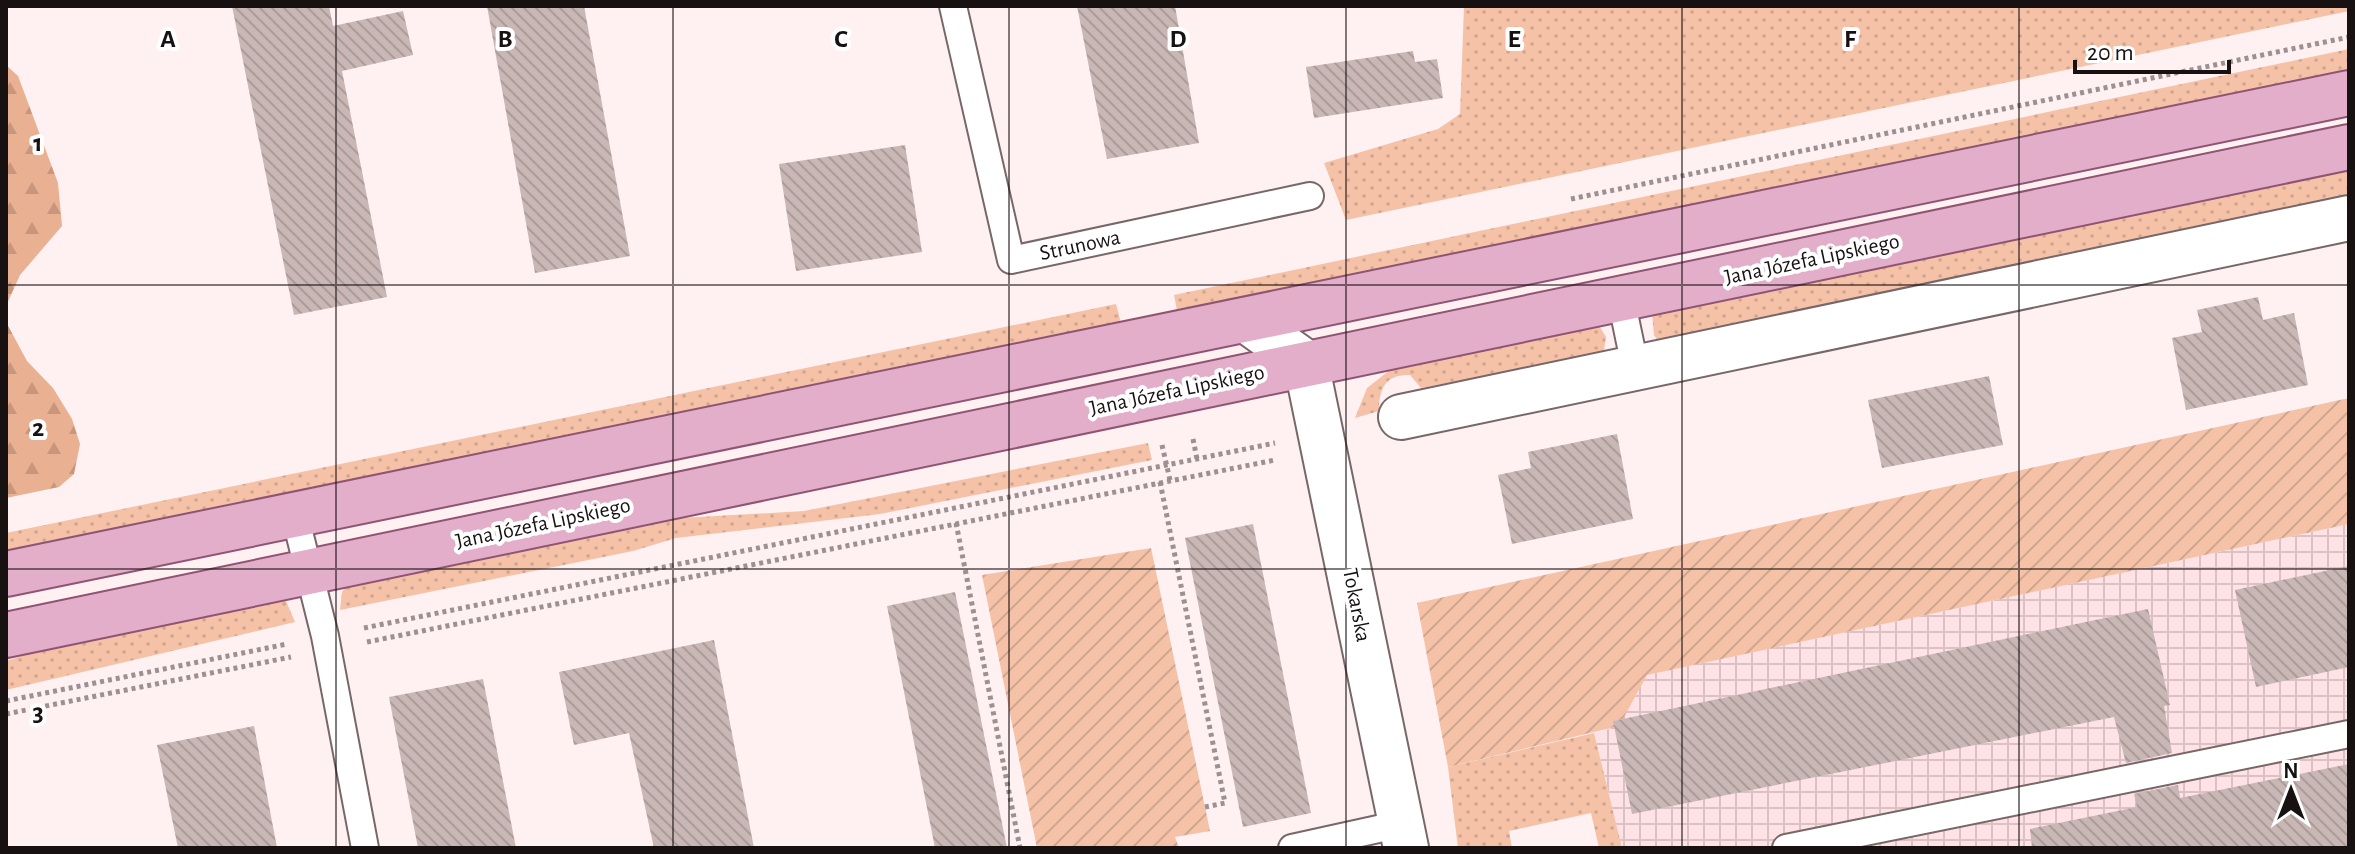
<svg xmlns="http://www.w3.org/2000/svg" width="2355" height="854" viewBox="0 0 2355 854" font-family="'Alegreya Sans',sans-serif">
  <defs>
    <pattern id="industrial-grid" width="8" height="8" patternUnits="userSpaceOnUse" patternTransform="scale(2)"><rect width="8" height="8" fill="#fee2e6"/><path d="M0 4h8M4 0v8" fill="none" stroke="#d9c1c4"/></pattern>
    <pattern id="grass-dots" width="8" height="8" patternUnits="userSpaceOnUse" patternTransform="scale(2)"><rect width="8" height="8" fill="#f5c2a7"/><path d="M2 2h.1M6 6h.1" fill="none" stroke="#d1a68f" stroke-width="1.8" stroke-linecap="round"/></pattern>
    <pattern id="forest-firs" width="22" height="20" patternUnits="userSpaceOnUse" patternTransform="scale(2)"><rect width="22" height="20" fill="#e9b092"/><path d="M5 1l3.5 6h-7zM16 11l3.5 6h-7z" fill="#c7967d"/></pattern>
    <pattern id="garden-furrows" width="10" height="10" patternUnits="userSpaceOnUse" patternTransform="scale(2)"><rect width="10" height="10" fill="#f5c2a7"/><path d="M-1 1l2-2M0 10L10 0M9 11l2-2" fill="none" stroke="#d1a68f"/></pattern>
    <pattern id="building-back-hatch" width="6" height="6" patternUnits="userSpaceOnUse" patternTransform="scale(2)"><rect width="6" height="6" fill="#c8b7b4"/><path d="M-1 5l2 2M0 0l6 6M5-1l2 2" fill="none" stroke="#ab9c9a"/></pattern>
  </defs>
  <rect width="100%" height="100%" fill="#fff0f2"/>
  <path fill="url(#industrial-grid)" d="M2349,524V848H1622L1594,733L1619,726L1646,675Z"/>
  <g fill="url(#grass-dots)">
    <path d="M1464,6H2349V11L1346,220L1324,163L1438,129L1460,114Z"/>
    <path d="M2349,49V72L1178,316L1174,295Z"/>
    <path d="M2349,167V199L1660,344L1654,335L1652,313Z"/>
    <path d="M1116,304L1122,327L6,554V533Z"/>
    <path d="M1598,324L1606,337L1603,357L1573,359L1421,388L1410,375C1385,374 1379,389 1379,411L1355,418L1367,388L1395,366Z"/>
    <path d="M1148,443L1152,460L880,514L676,538L633,551L340,610L342,592L347,585L664,519L804,511Z"/>
    <path d="M270,599L286,601L295,622L6,690V661L71,641Z"/>
    <path d="M1594,733L1622,848H1599L1591,813L1509,831L1512,848H1458L1448,767Z"/>
  </g>
  <g fill="url(#forest-firs)">
    <path d="M6,65L18,76L58,183L62,226L20,275L6,306Z"/>
    <path d="M6,322L27,361L53,388L72,419L80,444L74,474L59,487L6,498Z"/>
  </g>
  <g fill="url(#garden-furrows)">
    <path d="M2349,398V524L1647,675L1623,719L1614,721L1615,727L1448,767L1417,603Z"/>
    <path d="M1151,548L1210,831L1175,837L1179,848H1037L982,575Z"/>
  </g>
  <g fill="url(#building-back-hatch)">
    <path d="M232,6H329L333,26L403,11L413,55L342,71L387,297L294,315Z"/>
    <path d="M487,6H584L630,256L535,273Z"/>
    <path d="M1077,6H1175L1199,143L1107,159Z"/>
    <path d="M1413,51L1415,62L1437,59L1443,98L1314,118L1306,67Z"/>
    <path d="M905,145L922,252L796,271L779,164Z"/>
    <path d="M2258,297L2263,320L2294,313L2308,385L2186,410L2172,338L2202,332L2197,310Z"/>
    <path d="M1989,376L2003,445L1882,468L1868,400Z"/>
    <path d="M1617,434L1633,519L1512,544L1498,475L1531,468L1528,452Z"/>
    <path d="M1253,524L1311,813L1243,827L1185,538Z"/>
    <path d="M2349,566V667L2256,687L2235,590Z"/>
    <path d="M955,592L1007,848H935L887,606Z"/>
    <path d="M2148,609L2170,705L2164,706L2172,753L2126,763L2114,717L1632,814L1613,721Z"/>
    <path d="M714,640L754,848H654L629,733L574,745L559,672Z"/>
    <path d="M483,679L516,848H418L389,697Z"/>
    <path d="M254,726L277,848H178L157,745Z"/>
    <path d="M2349,764V848H2032L2030,829L2137,807L2134,794L2178,785L2180,798Z"/>
  </g>
  <g fill="none" stroke-linecap="round" stroke-linejoin="round">
    <defs>
      <g id="service">
        <path d="M953,6L1011,260L1310,196"/>
        <path d="M1621,299L1635,366"/>
        <path d="M295,516L325,636L365,848"/>
        <path d="M1292,848L1401,824"/>
        <path d="M1786,848L2349,734"/>
      </g>
      <g id="minor">
        <path d="M1246,320L1306,363L1406,848"/>
        <path d="M1401,417L2349,218"/>
      </g>
      <g id="primary">
        <path d="M6,574L2349,93"/>
        <path d="M6,635L2349,147"/>
      </g>
    </defs>
    <use href="#service" stroke="#776769" stroke-width="30"/>
    <use href="#minor" stroke="#776769" stroke-width="48"/>
    <use href="#primary" stroke="#8f5472" stroke-width="48"/>
    <g stroke="#9b9092" stroke-width="5" stroke-dasharray="4 4" stroke-linecap="butt">
      <path d="M1571,199L2349,37"/>
      <path d="M1193,439L1197,459"/>
      <path d="M1162,445L1170,480"/>
      <path d="M1160,482L1225,803L1205,807"/>
      <path d="M956,523L1020,848"/>
      <path d="M364,628L1275,443"/>
      <path d="M367,642L1275,460"/>
      <path d="M6,701L287,644"/>
      <path d="M6,714L291,657"/>
    </g>
    <use href="#service" stroke="#fff" stroke-width="26"/>
    <use href="#minor" stroke="#fff" stroke-width="44"/>
    <use href="#primary" stroke="#e2aec9" stroke-width="44"/>
  </g>
  <path fill="none" stroke="#171112" stroke-width="2" stroke-opacity="0.55" d="M336,6V848M673,6V848M1009,6V848M1346,6V848M1682,6V848M2019,6V848M6,285H2349M6,569H2349"/>
  <g text-anchor="middle" dominant-baseline="central" stroke-width="8" stroke-linejoin="round" paint-order="stroke">
    <g font-size="22" fill="#171112" stroke="#fff">
      <text transform="translate(1080 245) rotate(-12)">Strunowa</text>
      <text transform="translate(1812 259) rotate(-12)">Jana Józefa Lipskiego</text>
      <text transform="translate(1177 390) rotate(-12)">Jana Józefa Lipskiego</text>
      <text transform="translate(543 523) rotate(-12)">Jana Józefa Lipskiego</text>
      <text transform="translate(1357 605) rotate(79)">Tokarska</text>
    </g>
  </g>
  <g font-size="26" text-anchor="middle" font-weight="bold" fill="#171112" stroke="#fff" stroke-width="8" stroke-linejoin="round" paint-order="stroke">
    <text x="168" y="47">A</text>
    <text x="505" y="47">B</text>
    <text x="841" y="47">C</text>
    <text x="1178" y="47">D</text>
    <text x="1514" y="47">E</text>
    <text x="1850" y="47">F</text>
    <text x="38" y="151">1</text>
    <text x="38" y="436">2</text>
    <text x="38" y="721">3</text>
  </g>
  <rect width="2355" height="854" fill="none" stroke="#171112" stroke-width="16"/>
  <g transform="translate(2291 790)" stroke="#ffffff" stroke-width="6" paint-order="stroke">
  <path d="M0-6L14 30L0 20L-14 30Z" fill="#171112"/>
  <text y="-12" font-size="22" font-weight="bold" text-anchor="middle" fill="#171112">N</text>
  </g>
  <path d="M2075 60v12h154v-12" fill="none" stroke="#171112" stroke-width="4"/>
  <text x="2087" y="60" font-size="24" fill="#171112" stroke="#ffffff" stroke-width="6" paint-order="stroke">20 m</text>
</svg>
